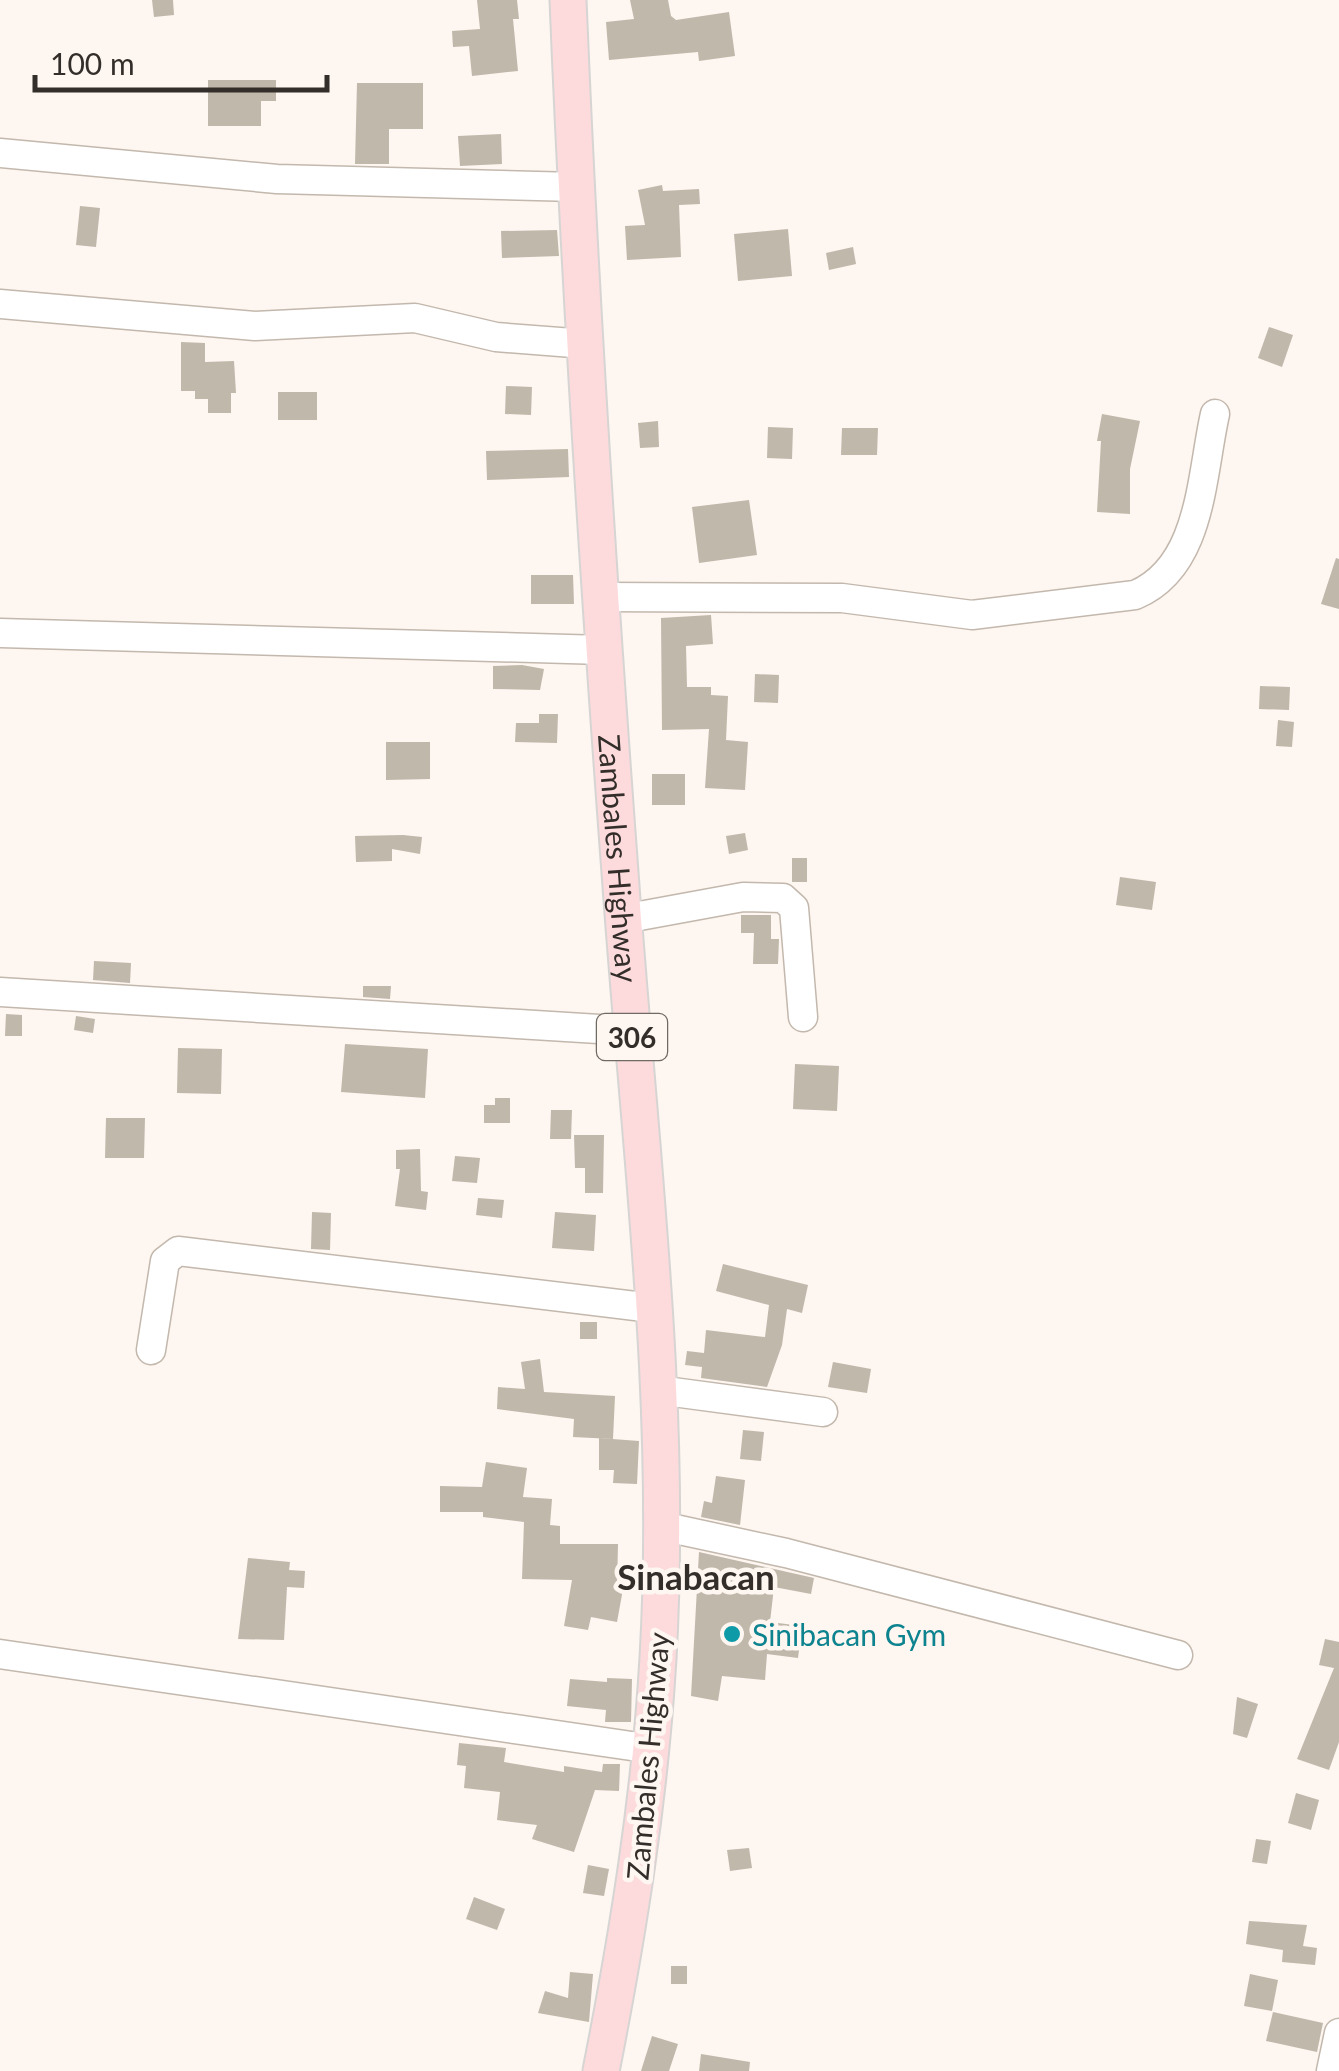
<svg xmlns="http://www.w3.org/2000/svg" width="1339" height="2071" viewBox="0 0 1339 2071" font-family="Lato,sans-serif">
  <rect width="100%" height="100%" fill="#fef6f0"/>
  <g fill="#c0b8ab">
    <path d="M152,0H173L174,15L154,17Z"/>
    <path d="M477,0H517L519,19H513L518,71L472,76L469,46L453,47L452,31L480,29Z"/>
    <path d="M630,0H668L671,16L676,20L729,12L735,56L699,61L698,52L609,60L606,22L634,19Z"/>
    <path d="M208,80H276V101H261V126H208Z"/>
    <path d="M357,83H423V129H389V164H355Z"/>
    <path d="M501,134L502,164L460,166L458,136Z"/>
    <path d="M662,185L663,191L699,189L700,204L679,205L681,257L627,260L625,226L645,225L638,190Z"/>
    <path d="M80,206L100,208L96,247L76,245Z"/>
    <path d="M788,229L792,276L738,281L734,234Z"/>
    <path d="M557,230L559,256L502,258L501,231Z"/>
    <path d="M853,247L856,264L829,270L826,253Z"/>
    <path d="M1269,327L1293,335L1282,367L1258,358Z"/>
    <path d="M181,342L205,343V362L234,361L236,393H231V413H208V399H195V391H181Z"/>
    <path d="M506,386L532,387L531,415L505,414Z"/>
    <rect x="278" y="392" width="39" height="28"/>
    <path d="M1102,414L1140,421L1130,469V514L1097,512L1101,441H1097Z"/>
    <path d="M658,421L659,447L640,448L638,423Z"/>
    <path d="M768,427L793,428L792,459L767,458Z"/>
    <path d="M842,428H878L877,455H841Z"/>
    <path d="M568,449L569,477L487,480L486,451Z"/>
    <path d="M749,500L757,555L699,563L692,507Z"/>
    <path d="M1336,558L1339,559V609L1321,604Z"/>
    <path d="M531,575H573L574,604H531Z"/>
    <path d="M711,615L713,644L686,646L687,687H711V695L728,696L726,740L748,742L745,790L705,788L709,729L662,730L661,618Z"/>
    <path d="M522,665L544,669L540,690L493,689V666Z"/>
    <path d="M755,674L779,675L778,703L754,702Z"/>
    <path d="M1260,686L1290,687L1289,710L1259,709Z"/>
    <path d="M539,714H558L557,743L515,742L516,723H539Z"/>
    <path d="M1278,720L1294,722L1292,747L1276,746Z"/>
    <path d="M386,742H430V779L386,780Z"/>
    <rect x="652" y="774" width="33" height="31"/>
    <path d="M745,833L748,850L729,854L726,836Z"/>
    <path d="M403,835L422,837L420,854L392,849V861L356,862L355,836Z"/>
    <rect x="792" y="858" width="15" height="24"/>
    <path d="M1120,877L1156,882L1152,910L1116,905Z"/>
    <path d="M741,915H771V939H779L778,964H753L754,933H741Z"/>
    <path d="M94,961L131,963L130,983L93,980Z"/>
    <path d="M363,986H391L390,999L363,997Z"/>
    <path d="M6,1014L22,1015V1036H5Z"/>
    <path d="M76,1016L95,1019L93,1033L74,1030Z"/>
    <path d="M345,1044L428,1049L425,1098L341,1092Z"/>
    <path d="M178,1048L222,1049L221,1094L177,1093Z"/>
    <path d="M795,1064L839,1066L837,1111L793,1109Z"/>
    <path d="M495,1098H510V1123H484V1105H495Z"/>
    <path d="M551,1110H572L571,1139H550Z"/>
    <path d="M106,1118H145L144,1158H105Z"/>
    <path d="M574,1135H604L603,1193H585V1168H575Z"/>
    <path d="M420,1149L421,1191L428,1192L426,1210L395,1206L400,1169H396V1150Z"/>
    <path d="M455,1156L480,1158L477,1183L452,1181Z"/>
    <path d="M478,1198L504,1200L502,1218L476,1215Z"/>
    <path d="M312,1212L331,1213L330,1250L311,1249Z"/>
    <path d="M555,1212L596,1215L594,1251L552,1248Z"/>
    <path d="M723,1264L808,1285L802,1313L787,1309L782,1345L767,1387L701,1378L702,1367L685,1365L687,1351L704,1353L706,1330L765,1337L769,1305L716,1291Z"/>
    <rect x="580" y="1322" width="17" height="17"/>
    <path d="M540,1359L544,1392L615,1396L613,1439L573,1437L574,1419L497,1409L498,1387L525,1389L521,1362Z"/>
    <path d="M833,1362L871,1369L867,1393L828,1387Z"/>
    <path d="M743,1430L764,1432L761,1461L740,1459Z"/>
    <path d="M599,1438L639,1441L637,1484L613,1483L614,1470H599Z"/>
    <path d="M486,1462L527,1468L523,1497L552,1499L550,1525L560,1526V1544H618L617,1588L623,1589L617,1622L591,1617L588,1630L564,1626L572,1580L522,1579L524,1522L483,1517V1512H440V1486L482,1487Z"/>
    <path d="M716,1476L745,1480L740,1525L701,1517L704,1501L712,1503Z"/>
    <path d="M699,1552L814,1578L811,1594L774,1587L770,1622L802,1626L798,1658L767,1654L765,1680L722,1676L718,1701L691,1696Z"/>
    <path d="M248,1558L290,1562L289,1570L305,1571L304,1588L287,1587L284,1640L238,1639Z"/>
    <path d="M1325,1639L1339,1642V1742L1329,1770L1297,1759L1334,1668L1319,1665Z"/>
    <path d="M607,1678L632,1679L631,1722H605L606,1710L567,1706L570,1679L607,1682Z"/>
    <path d="M1237,1697L1258,1704L1247,1738L1233,1734Z"/>
    <path d="M459,1743L506,1748L504,1762L564,1772V1766L602,1772L603,1764H620L619,1791L595,1790L574,1852L532,1839L537,1825L497,1820L500,1792L464,1788L466,1766L457,1765Z"/>
    <path d="M1296,1793L1319,1800L1311,1830L1288,1823Z"/>
    <path d="M1256,1839L1271,1841L1267,1864L1252,1862Z"/>
    <path d="M749,1848L752,1868L730,1871L727,1850Z"/>
    <path d="M588,1865L609,1869L604,1896L583,1893Z"/>
    <path d="M474,1897L505,1909L497,1930L466,1919Z"/>
    <path d="M1249,1921L1307,1925L1303,1946L1317,1948L1315,1965L1282,1962L1283,1950L1246,1944Z"/>
    <rect x="671" y="1966" width="16" height="18"/>
    <path d="M570,1972L593,1974L589,2022L538,2013L545,1991L568,1998Z"/>
    <path d="M1250,1974L1278,1980L1272,2011L1244,2006Z"/>
    <path d="M1273,2012L1323,2023L1317,2052L1266,2041Z"/>
    <path d="M652,2036L678,2044L669,2071H641Z"/>
    <path d="M701,2054L750,2062L749,2071H699Z"/>
  </g>
  <g fill="none" stroke-linecap="round" stroke-linejoin="round">
    <defs>
      <g id="minor">
        <path d="M0,153L277,179L576,187"/>
        <path d="M0,304L255,326L415,318L496,337L586,344"/>
        <path d="M600,597L842,598L972,615L1135,595C1202,567 1201,476 1215,414"/>
        <path d="M0,633L603,650"/>
        <path d="M623,919L743,897L783,898L794,908L803,1017"/>
        <path d="M0,992L631,1031"/>
        <path d="M151,1350L165,1261L178,1251L652,1308"/>
        <path d="M658,1390L823,1412"/>
        <path d="M661,1526L786,1553L1178,1655"/>
        <path d="M0,1654L652,1749"/>
        <path d="M1331,2071L1339,2033"/>
      </g>
      <g id="major">
        <path id="s1" d="M568,0C580,296 599,591 621,886C639,1142 673,1401 658,1658C650,1797 628,1934 601,2071"/>
      </g>
    </defs>
    <use href="#minor" stroke="#c3b8ad" stroke-width="31"/>
    <use href="#major" stroke="#d6d5d4" stroke-width="39"/>
    <use href="#minor" stroke="#fff" stroke-width="28"/>
    <use href="#major" stroke="#fddbdd" stroke-width="35"/>
  </g>
  <circle fill="#0f9aa8" stroke="#fef6f0" stroke-width="4" cx="732" cy="1634" r="10"/>
  <g text-anchor="middle" dominant-baseline="central" stroke-width="9" stroke-linejoin="round" paint-order="stroke">
    <rect fill="#fef6f0" stroke="#706a65" stroke-width="2.5" x="597" y="1014" width="70" height="46" rx="8"/>
    <g font-size="28" font-weight="bold" fill="#332e2a">
      <text x="632" y="1037">306</text>
    </g>
    <g font-size="30" fill="#332e2a" stroke="#fef6f0">
      <text stroke="none"><textPath href="#s1" startOffset="860">Zambales Highway</textPath></text>
      <text transform="translate(647 1756) rotate(-85)">Zambales Highway</text>
    </g>
    <g font-size="30" fill="#0d838f" stroke="#fef6f0" text-anchor="start">
      <text x="752" y="1634">Sinibacan Gym</text>
    </g>
    <g font-size="35" font-weight="bold" fill="#332e2a" stroke="#fef6f0">
      <text x="696" y="1576">Sinabacan</text>
    </g>
  </g>
  <path d="M35 75v15h292v-15" fill="none" stroke="#332e2a" stroke-width="5"/>
  <text x="50" y="75" font-size="30" fill="#332e2a" stroke="#fef6f0" stroke-width="8" paint-order="stroke">100 m</text>
</svg>
